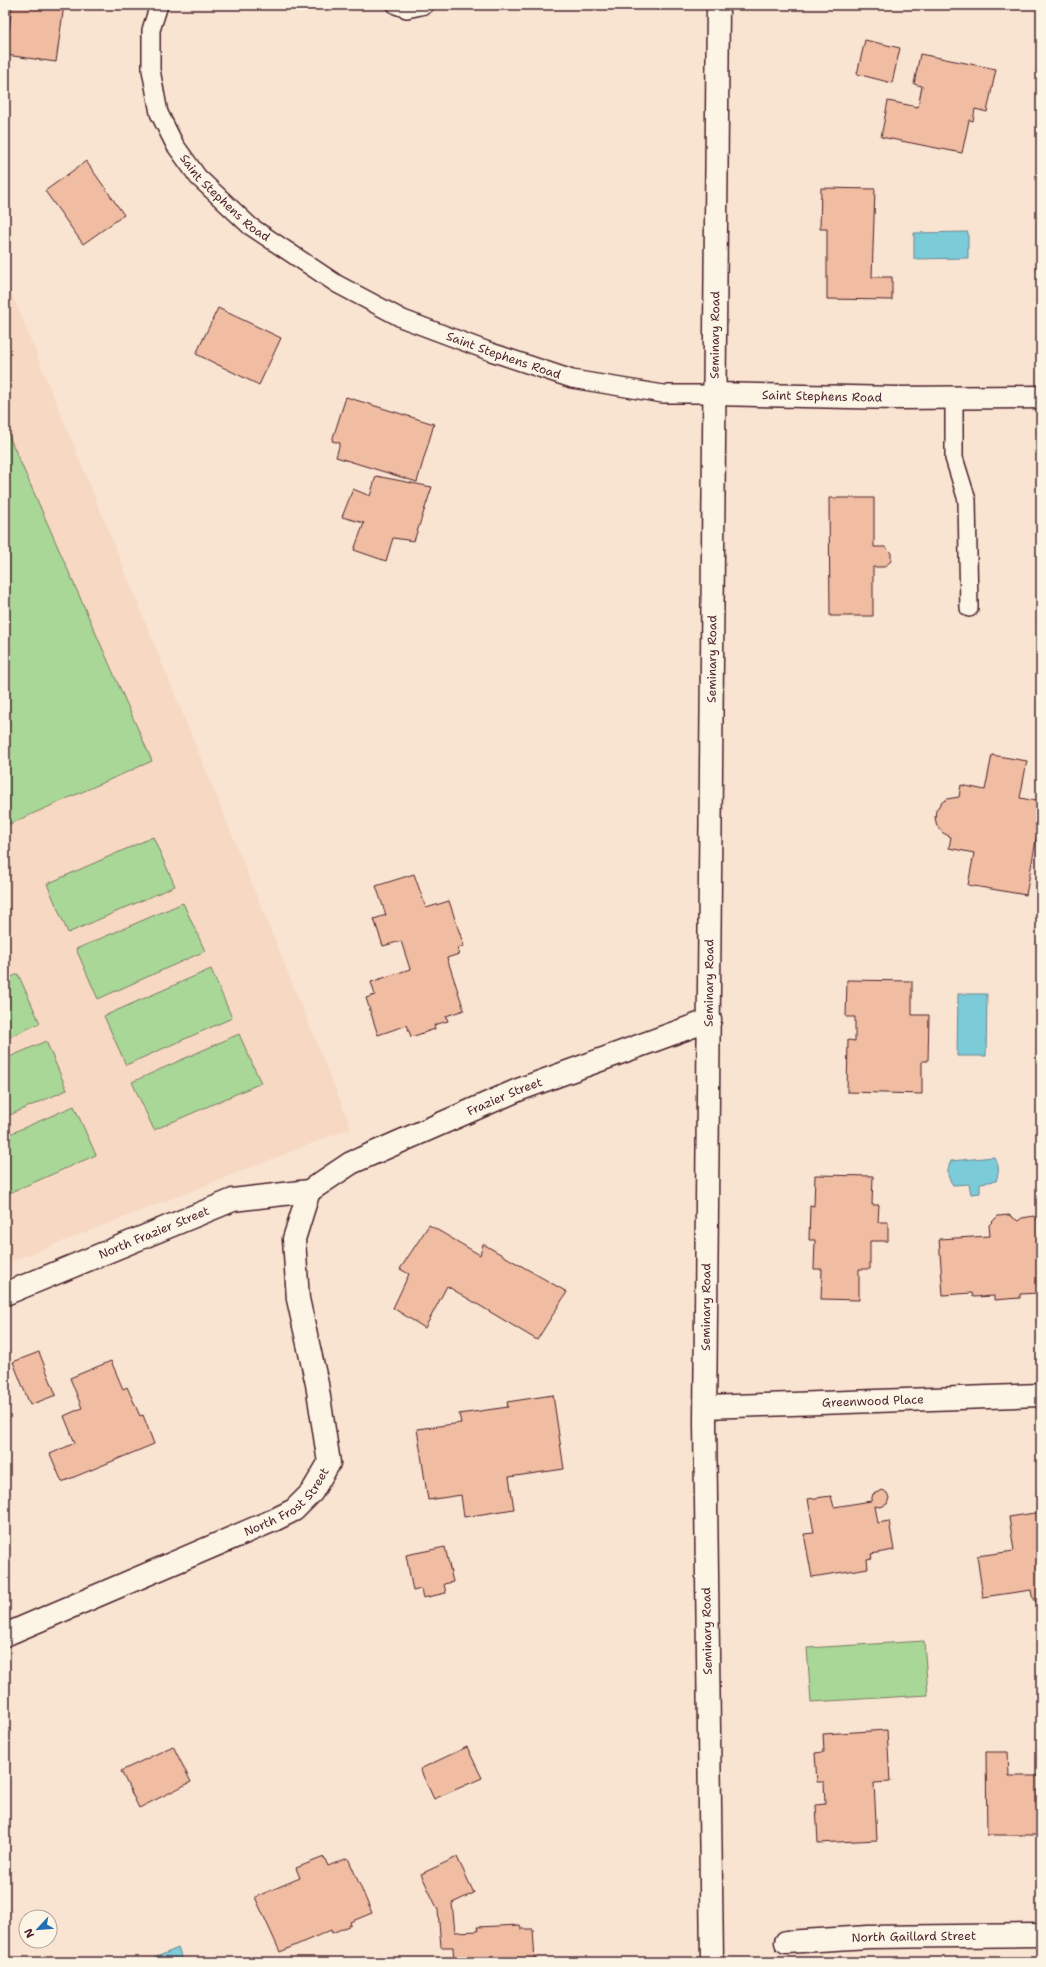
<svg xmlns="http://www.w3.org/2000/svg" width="1046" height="1967" viewBox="0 0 1046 1967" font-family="'Shantell Sans',sans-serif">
  <rect width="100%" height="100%" fill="#f8e4d1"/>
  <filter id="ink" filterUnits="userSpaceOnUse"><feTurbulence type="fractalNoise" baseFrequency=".025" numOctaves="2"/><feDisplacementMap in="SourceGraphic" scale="8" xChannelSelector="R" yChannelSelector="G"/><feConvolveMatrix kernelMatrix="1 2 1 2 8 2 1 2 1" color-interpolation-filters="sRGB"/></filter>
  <g filter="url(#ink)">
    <path fill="#f6d8c3" d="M5,277L351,1128L5,1264Z"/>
    <g fill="#a9d797" stroke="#7a7b61">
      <path d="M5,427L152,761L5,826Z"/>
      <path d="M153,837L175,886L68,933L47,884Z"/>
      <path d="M183,903L205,951L98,999L76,949Z"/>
      <path d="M211,969L232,1018L126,1065L104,1016Z"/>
      <path d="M18,974L40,1023L5,1039V980Z"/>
      <path d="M239,1034L261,1083L154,1130L132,1082Z"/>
      <path d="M46,1041L67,1090L5,1117V1059Z"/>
      <path d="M74,1106L96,1155L5,1195V1136Z"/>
      <path d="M924,1641L928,1695L811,1702L807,1648Z"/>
    </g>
    <g fill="#7ccbd9" stroke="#688693">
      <path d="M968,232V258L914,259V233Z"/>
      <path d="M958,994H987L986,1056H957Z"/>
      <path d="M994,1157C1000,1166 999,1172 996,1181L980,1183V1193L971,1194L969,1184L953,1185C947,1177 946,1171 951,1161Z"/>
      <path d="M178,1948L184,1962H145Z"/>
    </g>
    <g fill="#f0bda2" stroke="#4a1f2b">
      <path d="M12,5H64L56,62L6,55Z"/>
      <path d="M865,40L900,48L892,83L857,74Z"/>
      <path d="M920,54L996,69L987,112L975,109L973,121L969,120L962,153L881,137L888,101L918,107L922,86L914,84Z"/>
      <path d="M86,161L124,215L83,244L45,191Z"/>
      <path d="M821,188L875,189L872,277H892V300L827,299V229H820Z"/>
      <rect x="1037" y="223" width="4" height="45"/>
      <path d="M218,308L281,338L259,385L196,354Z"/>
      <path d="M346,397L434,424L417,482L336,457L340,443L332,441Z"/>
      <path d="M376,476L432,487L414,541L393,538L386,561L354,550L364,523L342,517L353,489L370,496Z"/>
      <path d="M829,498H874V547H885L891,553V561L884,567H873V616H830Z"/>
      <path d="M1041,594V622H1037Z"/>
      <path d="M992,755L1027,761L1020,798L1041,802V813L1026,895L968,885L974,853L949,848L951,837L943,833L937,826L935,818L936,810L941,803L947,799L959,797L961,785L985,790Z"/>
      <path d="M414,874L426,908L449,901L464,946L457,948L459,954L447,958L464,1010L446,1016L448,1021L434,1025L435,1029L411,1037L407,1025L378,1035L366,998L375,995L371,982L410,969L401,941L383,946L374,919L386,915L376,886Z"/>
      <path d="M847,980L912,981V1015H929L928,1061H922V1094L847,1092L848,1040L855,1041V1017H846Z"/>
      <path d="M815,1175L873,1176L872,1205H879L878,1222H888V1241H870V1269H859V1300L821,1299L822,1269H814L815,1240H809L810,1205L814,1206Z"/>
      <path d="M1009,1215L1018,1221L1022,1218L1034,1216L1039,1222V1232H1041V1289H1038L1039,1293L1020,1294V1298L994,1300V1296L973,1297L972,1293L943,1295L939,1239L990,1236L989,1225L998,1216Z"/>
      <path d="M429,1225L480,1255L483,1244L567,1292L537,1340L447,1286L425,1328L393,1308L409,1274L400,1269Z"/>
      <path d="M39,1352L56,1395L30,1405L13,1362Z"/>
      <path d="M111,1361L123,1389L127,1387L140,1416L143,1415L154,1444L62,1482L50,1454L75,1443L64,1416L82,1408L70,1378Z"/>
      <path d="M553,1395L564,1469L509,1477L514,1509L464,1517L461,1495L428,1500L417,1429L461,1423L459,1414L508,1407L507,1402Z"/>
      <path d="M883,1490L887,1493L889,1498L887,1504L881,1507L875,1506L878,1523L889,1521L894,1550L871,1554L872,1558L867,1559L868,1568L812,1577L804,1534L814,1533L808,1499L831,1496L834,1507L871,1501L873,1494Z"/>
      <path d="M1041,1512V1604L1036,1602L1032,1596L1031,1590L983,1597L977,1556L1014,1551L1009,1517Z"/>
      <path d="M445,1547L453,1582L444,1584L446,1593L423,1598L421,1589L413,1591L406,1555Z"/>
      <path d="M887,1730L890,1782L874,1783L877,1840L818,1843L816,1805L825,1804L824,1782H817L815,1753L824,1752L823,1734Z"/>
      <path d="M173,1746L191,1782L139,1808L121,1771Z"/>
      <path d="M467,1747L482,1778L434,1799L420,1769Z"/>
      <path d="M986,1752H1008L1009,1776H1041V1835H987Z"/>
      <path d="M324,1857L328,1866L348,1858L372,1913L350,1922L351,1925L332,1933L331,1930L280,1952L255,1897L300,1878L296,1868Z"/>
      <path d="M457,1857L474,1893L452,1903L455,1932L478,1931L477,1927L520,1925L521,1929H533L535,1962H454L453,1947H441L438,1910L421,1874Z"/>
    </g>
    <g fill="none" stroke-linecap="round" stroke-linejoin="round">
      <defs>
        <g id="lane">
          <path id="s1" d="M159,5L151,30V70L159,113L175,145L198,177L250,226L337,284L403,319L491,352L572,379L663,394H715"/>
          <path d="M396,5L407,9L425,5"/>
          <path d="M954,397V458L967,500L969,608"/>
        </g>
        <g id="street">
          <path id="s2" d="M715,394L896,398L1041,397"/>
          <path id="s3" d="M5,1294L233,1200L309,1191L351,1163L518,1090L710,1020"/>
          <path id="s4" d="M706,1407L1041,1395"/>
          <path id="s5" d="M5,1635L274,1520L294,1510L312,1492L329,1463L317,1384L298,1299L294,1239L309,1191"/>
          <path id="s6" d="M786,1942L868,1937L1041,1935"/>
        </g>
        <g id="secondary">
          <path id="s7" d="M712,1962L705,1422L718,5"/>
        </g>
      </defs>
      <use href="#lane" stroke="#4a1f2b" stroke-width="20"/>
      <use href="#street" stroke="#4a1f2b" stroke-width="25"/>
      <use href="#secondary" stroke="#4a1f2b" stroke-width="25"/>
      <use href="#lane" stroke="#fcf5e5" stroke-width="17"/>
      <use href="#street" stroke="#fcf5e5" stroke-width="22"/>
      <use href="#secondary" stroke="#fcf5e5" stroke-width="22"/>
    </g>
  </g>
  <g text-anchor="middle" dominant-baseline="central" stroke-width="4" stroke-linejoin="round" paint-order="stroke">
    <g font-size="12" fill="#4a1f2b" stroke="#fcf5e5">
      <text stroke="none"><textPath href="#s1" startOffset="219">Saint Stephens Road</textPath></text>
      <text stroke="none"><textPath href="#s7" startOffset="1627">Seminary Road</textPath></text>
      <text stroke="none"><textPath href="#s1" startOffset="543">Saint Stephens Road</textPath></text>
      <text stroke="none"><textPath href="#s2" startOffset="107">Saint Stephens Road</textPath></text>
      <text stroke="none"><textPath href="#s7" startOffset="1303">Seminary Road</textPath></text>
      <text stroke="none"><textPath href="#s7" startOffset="979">Seminary Road</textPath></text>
      <text stroke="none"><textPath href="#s3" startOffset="541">Frazier Street</textPath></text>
      <text stroke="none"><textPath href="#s3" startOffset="161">North Frazier Street</textPath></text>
      <text stroke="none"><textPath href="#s7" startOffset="655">Seminary Road</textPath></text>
      <text stroke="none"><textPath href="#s4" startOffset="167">Greenwood Place</textPath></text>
      <text stroke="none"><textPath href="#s5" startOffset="314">North Frost Street</textPath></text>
      <text transform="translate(707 1631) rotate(-91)">Seminary Road</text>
      <text stroke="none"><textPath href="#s6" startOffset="128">North Gaillard Street</textPath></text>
    </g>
  </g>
  <rect width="1046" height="1967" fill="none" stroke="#fcf5e5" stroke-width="20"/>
  <rect x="10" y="10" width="1026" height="1947" fill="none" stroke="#4a1f2b" stroke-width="1.5" filter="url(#ink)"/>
  <g transform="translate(38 1929) rotate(244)"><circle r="19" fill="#fcf5e5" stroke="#b59f9b"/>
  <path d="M0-3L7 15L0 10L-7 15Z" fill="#1f6fb2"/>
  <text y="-6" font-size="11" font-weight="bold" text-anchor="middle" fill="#4a1f2b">N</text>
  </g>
</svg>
